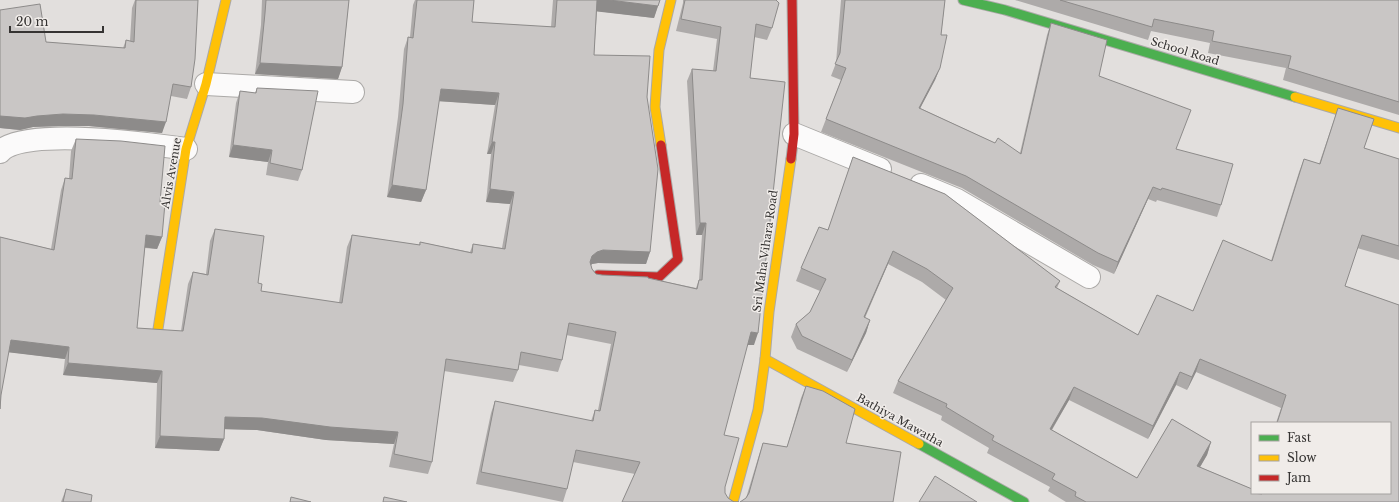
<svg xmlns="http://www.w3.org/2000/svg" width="1399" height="502" viewBox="0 0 1399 502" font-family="'Libre Baskerville',serif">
  <rect width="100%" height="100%" fill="#e2dfdd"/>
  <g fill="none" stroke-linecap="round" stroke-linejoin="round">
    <defs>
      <g id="street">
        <path d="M206,84L353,92"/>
        <path d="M794,134L880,169"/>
        <path d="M0,152C23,126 151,144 186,149"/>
        <path d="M921,185L957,200L1089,277"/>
      </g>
      <g id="fast">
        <path d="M963,0L1005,10L1295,97"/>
        <path d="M919,444L1024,502"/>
      </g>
      <g id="slow">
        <path d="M1295,97L1399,128"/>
        <path d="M661,145L655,107L659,50L671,0"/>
        <path d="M158,329L186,149L206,84L226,0"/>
        <path d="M765,359L919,444"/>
        <path d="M733,502L758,410L765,359L769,312L791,159"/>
      </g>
      <g id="jam">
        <path d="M791,159L794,134L792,0"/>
        <path d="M598,275L659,277L678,259L661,145"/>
      </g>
    </defs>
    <use href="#street" stroke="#aba9a7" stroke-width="24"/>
    <use href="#fast" stroke="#aba9a7" stroke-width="11"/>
    <use href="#slow" stroke="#aba9a7" stroke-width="11"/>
    <use href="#jam" stroke="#aba9a7" stroke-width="11"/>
    <use href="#street" stroke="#fbfafa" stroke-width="22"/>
    <use href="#fast" stroke="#4caf50" stroke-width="9"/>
    <use href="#slow" stroke="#ffc107" stroke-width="9"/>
    <use href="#jam" stroke="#c62828" stroke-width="9"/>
  </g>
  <g fill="#adaaa9" fill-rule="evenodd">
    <path d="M135,0H198L191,87L187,99L171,96L162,133L89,126H59L33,127L20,130L0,128V10L46,42L123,48L126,40L130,41L132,8Z"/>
    <path d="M262,0H349L342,67L338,79L255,74L261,25Z"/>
    <path d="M415,0H474L472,22L551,27L553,0H660L654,18L597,11L594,55L647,97L650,252L646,264L598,263L592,264L591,265L592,269L596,274L602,275L648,278L696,288L699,280L702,235H696L687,81L692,69L713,71L717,39L676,31L683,3V0H776L772,28L767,40L754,37L750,78L754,345H748L622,502L635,474L573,462L567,489L563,502L476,484L491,413L495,401L591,421L595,410H598L611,344L566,335L562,360L558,372L519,365L518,370L513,382L444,371L432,462L428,474L389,467L394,444L326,440L257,430L224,429V439L219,451L155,448L157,383L63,375L65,359L9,352L0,237L51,249L61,190L65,178H69L71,151L76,139L160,202L162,237L157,249L145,248L137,328L181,331L188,284L193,272L206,274L210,241L215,229L258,283L261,291L339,303L347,247L352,235L419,245L420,242L470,252L473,244L502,248L510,204L486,202L491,154H487L495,105L439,101L426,190L421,202L387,197L398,117L404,49L408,37H410L413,5Z"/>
    <path d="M841,0H945L941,35L940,68L935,80L920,108L995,143L1020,153L1047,35L1051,23L1099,76L1176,149L1221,205L1217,217L1157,200L1156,202L1148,199L1114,274L1093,265L962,188L821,132L841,80L831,76L836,63Z"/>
    <path d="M1015,0H1399V115L1283,80L1286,68L1208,53L1210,43L1151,31L1148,40Z"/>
    <path d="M257,88L302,170L298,181L266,175L268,162L229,157L236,103L240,91L255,93Z"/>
    <path d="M1338,108L1374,119L1364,148L1399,159V260L1357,248L1345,286L1399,305V502H1066L1048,491L1050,487L987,453L989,448L941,420L942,416L893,393L898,381L946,300L922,282L888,264L865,318L870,320L866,333L847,372L797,349L791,337L796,324L810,312L820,291L796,281L801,268L819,227L828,230L853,157L945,194L1060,281L1057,288L1138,335L1157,295L1193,311L1223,240L1271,261L1299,172L1304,159L1319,164ZM1196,372L1281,408L1276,423H1390V493H1262V494L1252,493V489L1200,467L1207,455L1211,442L1172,419L1137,478L1052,430L1069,400L1148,439L1176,385L1187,390Z"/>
    <path d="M806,386L846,443L746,498L759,455L763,443L787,447L801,398Z"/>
    <path d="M66,489L91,502H61Z"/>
  </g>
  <g fill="#8d8b8a">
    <path d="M597,0H609L658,6L654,18L593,11Z"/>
    <path d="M260,63L342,67L338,79L255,74Z"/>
    <path d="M940,68L935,80L914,120L919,108Z"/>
    <path d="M441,89L499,93L495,105L436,101Z"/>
    <path d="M63,114L94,115L166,122L162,133L89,126H59L33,127L20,130L0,128V116H37Z"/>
    <path d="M492,142H495L491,154H487Z"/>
    <path d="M233,145L272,150L268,162L229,157Z"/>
    <path d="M392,185L426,190L421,202L387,197Z"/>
    <path d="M1153,187L1148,199L1114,274L1118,262Z"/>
    <path d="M490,189L514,192L510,204L486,202Z"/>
    <path d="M700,223H706L702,235H696Z"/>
    <path d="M146,235L162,237L157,249L142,247Z"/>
    <path d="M603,250L650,252L646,264L598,263L592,264L588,268L592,256L597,252Z"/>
    <path d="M893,251L888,264L859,330L864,317Z"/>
    <path d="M870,320L866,333L847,372L852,360Z"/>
    <path d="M751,332L758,333L754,345H747Z"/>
    <path d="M11,340L69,347L65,359L6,352Z"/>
    <path d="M1200,359L1196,372L1187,390L1192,377Z"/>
    <path d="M68,363L162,371L157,383L63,375Z"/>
    <path d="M1180,372L1176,385L1148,439L1153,426Z"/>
    <path d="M1074,387L1069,400L1045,441L1050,429Z"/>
    <path d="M225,417L262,418L398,432L394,444L326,440L257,430L220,429Z"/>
    <path d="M160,436L224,439L219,451L155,448Z"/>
    <path d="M1211,442L1207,455L1193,479L1197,466Z"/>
  </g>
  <g fill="#c9c6c5" stroke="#8d8b8a" fill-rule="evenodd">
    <path d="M136,0H198L195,59L191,87L173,84L166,122L94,115L63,114L37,116L25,118L0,116V10L40,4L46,42L125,48L126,40L134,42Z"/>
    <path d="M266,0H349L342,67L260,63L265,13Z"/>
    <path d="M417,0H474L472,22L555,27L557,0H597L594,55L650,56L647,97L658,169L650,252L603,250L597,252L592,256L590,262L592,269L596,274L602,275L648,277V278L697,289L699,280H702L706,223H700L692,69L716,71L721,27L681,19L685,0H776L779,3L772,28L756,24L750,78L785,82L758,333L751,332L724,435L739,438L725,487V493L728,498L734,502H739H622L640,462L576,450L567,489L481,472L495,401L593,421L595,410L600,411L616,332L569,323L562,360L521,352L518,370L446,359L432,462L394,454L398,432L330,427L262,418L225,417L224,439L160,436L162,371L68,363L69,347L11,340L1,395L0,409V237L54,250L65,178L72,179L76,139L121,141L165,146L160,202L165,203L162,237L146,235L137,328L183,331L193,272L208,275L215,229L264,236L258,283L262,284L261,291L342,303L352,235L420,245V242L472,253L473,244L505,249L514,192L490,189L495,142H492L499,93L441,89L426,190L392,185L403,104L408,37L413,38Z"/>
    <path d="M609,0H660L658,6Z"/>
    <path d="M845,0H945L941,35H947L940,68L919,108L995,143L998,138L1021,154L1051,23L1107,40L1099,76L1191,110L1176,149L1233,164L1221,205L1162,188L1161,190L1153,187L1118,262L1098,253L966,176L826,119L846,68L835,64L840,53Z"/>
    <path d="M1060,0H1399V102L1288,68L1291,56L1212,41L1214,31L1154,19L1152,27Z"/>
    <path d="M257,88L318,91L302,170L270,163L272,150L233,145L240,91L256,93Z"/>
    <path d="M1338,108L1374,119L1364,148L1399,159V246L1362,235L1345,286L1399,305V502H1086L1075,496L1076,492L1052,479L1055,474L992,440L994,436L946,407L947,404L898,381L953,288L927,269L893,251L864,317L870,320L852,360L802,336L796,324L810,312L826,279L801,268L819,227L828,230L853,157L945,194L1060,281L1055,287L1138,335L1157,295L1193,311L1223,240L1272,261L1304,159L1320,164ZM1200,359L1286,395L1277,423H1390V493H1262V494L1252,493V489L1197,466L1211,442L1172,419L1137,478L1050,429L1074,387L1153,426L1180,372L1192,377Z"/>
    <path d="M806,386L823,391L855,409L846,443L901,452L893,502H740L746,498L749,493L763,443L787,447Z"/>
    <path d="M935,476L977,502H919Z"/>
    <path d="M66,489L92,495L91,502H63Z"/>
    <path d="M291,497L311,502H290Z"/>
    <path d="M384,497L407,502H383Z"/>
  </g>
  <g text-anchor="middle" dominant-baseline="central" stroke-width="3" stroke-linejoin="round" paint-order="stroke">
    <g font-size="11" fill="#353332" stroke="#f0ece9">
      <text transform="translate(1185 51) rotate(17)">School Road</text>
      <text transform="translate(171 173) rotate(-80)">Alvis Avenue</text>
      <text transform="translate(765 251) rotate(-82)">Sri Maha Vihara Road</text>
      <text transform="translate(900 420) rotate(29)">Bathiya Mawatha</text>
    </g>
  </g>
  <rect x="1251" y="422" width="140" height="72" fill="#f0ece9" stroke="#a5a2a0"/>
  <rect x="1259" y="435" width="20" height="6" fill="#4caf50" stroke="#a5a2a0"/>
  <text x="1287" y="442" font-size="12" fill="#353332">Fast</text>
  <rect x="1259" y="455" width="20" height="6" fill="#ffc107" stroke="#a5a2a0"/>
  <text x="1287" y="462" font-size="12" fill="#353332">Slow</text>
  <rect x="1259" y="475" width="20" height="6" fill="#c62828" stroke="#a5a2a0"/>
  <text x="1287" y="482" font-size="12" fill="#353332">Jam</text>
  <path d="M10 26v6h93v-6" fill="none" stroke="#353332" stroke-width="2"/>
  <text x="16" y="26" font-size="12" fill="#353332" stroke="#f0ece9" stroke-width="3" paint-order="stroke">20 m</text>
</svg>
